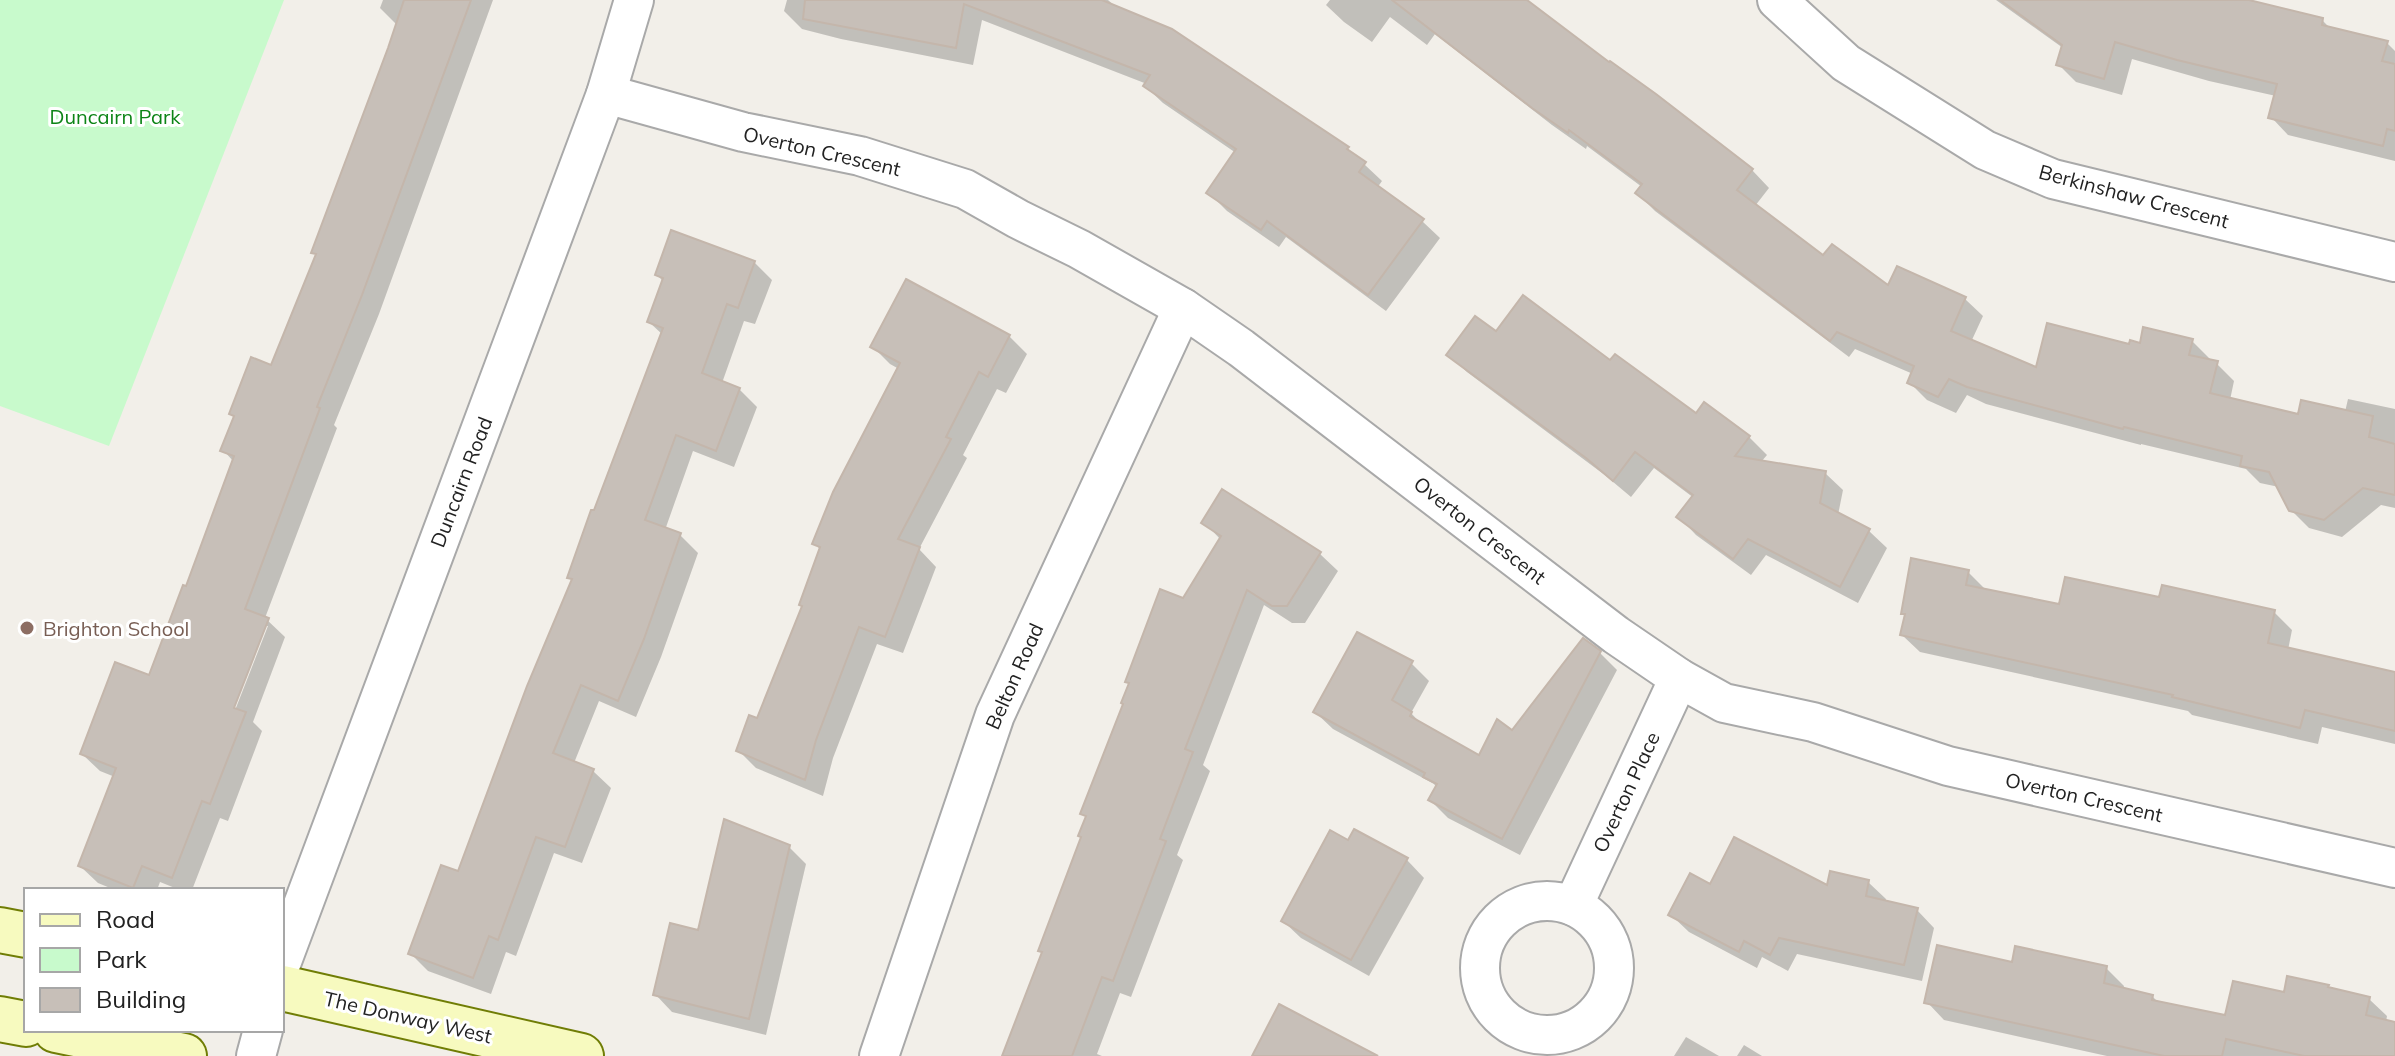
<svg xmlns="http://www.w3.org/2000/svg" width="2395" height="1056" viewBox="0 0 2395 1056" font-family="Mulish,sans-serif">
  <rect width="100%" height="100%" fill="#f2efe9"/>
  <path fill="#c8facc" d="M0,0H284L109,446L0,406Z"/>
  <g fill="#0003" fill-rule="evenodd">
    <path d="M383,0H493L379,314L334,425L337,428L265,618L285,637L253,722L262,731L228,821L220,818L192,890H180L160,882L157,890H115L98,883L80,866L115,777L100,771L82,754L151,678L234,462L223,450L272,368L317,256L313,252L397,25L380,8ZM264,626H268L232,718L229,716Z"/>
    <path d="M787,0H1108L1117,8L1347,148L1382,181L1377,188L1422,221L1440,238L1386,311L1286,237L1279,247L1227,211L1209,193L1236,153L1163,103L1145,86L1147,84L982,20L973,65L841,39L802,29L784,11Z"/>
    <path d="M1330,0H1524L1752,170L1769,188L1755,206L1823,258L1889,288L1965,299L1983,316L1971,342L2037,369L2130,347L2192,341L2210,359L2209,361L2216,363L2234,381L2230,400L2299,416L2345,412L2348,399L2395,409V508L2381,505L2342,537L2309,528L2291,510L2279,487L2260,483L2246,469L2141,444V445L1986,404L1967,395L1956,413L1927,400L1909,382L1913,374L1855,349L1849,357L1655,211L1637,193L1642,187L1587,146L1586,149L1552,125L1435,34L1427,45L1390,17L1372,42L1344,22L1326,5Z"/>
    <path d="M1996,0H2241L2322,20L2331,29L2387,43L2395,51V161L2288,135L2271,117L2276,96L2209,81L2132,59L2122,95L2076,82L2058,64L2063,48Z"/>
    <path d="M754,262L772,280L755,324L744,321L722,383L739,389L757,407L734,467L693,451L665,530L680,535L698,553L661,657L636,717L599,701L574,763L593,771L611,788L582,863L554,853L516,956L506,952L491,994L428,971L410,953L459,873L573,581L569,577L663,335L649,322L664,282L657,275Z"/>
    <path d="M1497,334L1611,363L1696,416L1705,405L1749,437L1767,455L1761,462L1825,473L1843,490L1838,515L1869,531L1887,548L1858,603L1766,555L1751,575L1696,535L1679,517L1694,498L1654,468L1631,497L1606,476L1467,372L1449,355Z"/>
    <path d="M1009,336L1027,354L1006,393L997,389L963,455L967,458L919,549L936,567L903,653L877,644L833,758L823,796L756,768L738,750L758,721L804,606L821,550L815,544L899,369L890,364L873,347Z"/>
    <path d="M1222,492L1320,554L1338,571L1305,623H1292L1264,605L1203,765L1210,771L1177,855L1183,860L1131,997L1120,993L1097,1054L1102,1056H1005L1043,954L1040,950L1083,838L1087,818L1083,814L1125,704L1221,540L1204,522Z"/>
    <path d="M1968,572L1986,590L2061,606L2161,600L2274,612L2292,630L2288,650L2395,674V744L2322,727L2318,744L2192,715L2188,711L1920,652L1902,635L1906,617L1903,613Z"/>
    <path d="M1599,652L1617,670L1520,855L1448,818L1430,800L1437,788L1434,784L1333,729L1315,712L1411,663L1429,681L1411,713L1425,728L1479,757L1512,733Z"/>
    <path d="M1349,843L1407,860L1424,878L1369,976L1301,938L1283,921Z"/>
    <path d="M788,846L806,864L766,1035L672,1012L655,994L699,933Z"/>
    <path d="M1868,882L1886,899L1885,903L1917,910L1934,928L1922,981L1797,954L1788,971L1762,957L1757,968L1689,932L1671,915L1711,886L1828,888Z"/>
    <path d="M2013,964L2106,968L2124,986L2123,990L2152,996L2159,1003L2227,1017L2285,995L2369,999L2387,1016L2386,1022L2395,1024V1056H2107L1944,1020L1927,1002Z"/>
    <path d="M1686,1037L1719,1056H1674Z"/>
    <path d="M1744,1045L1762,1056H1737Z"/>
  </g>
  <g fill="#c7bfb8" stroke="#c4b6ab" stroke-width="2">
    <path d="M404,0H471L362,295L317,407L320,408L245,609L269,618L234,708L246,712L210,804L202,801L172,878L142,866L133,888L78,866L116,768L80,754L115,662L149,675L183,585L186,586L234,456L220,451L234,416L229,414L251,357L271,365L316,254L311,253L388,48Z"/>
    <path d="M805,0H1102L1172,29L1349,147L1347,149L1366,162L1359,172L1424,219L1368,295L1267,221L1261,230L1206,193L1236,149L1143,86L1150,75L964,4L956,48L803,19Z"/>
    <path d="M1392,0H1527L1609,62L1610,61L1656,94L1753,169L1737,190L1823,255L1832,244L1888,285L1897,266L1966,297L1951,331L2036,367L2047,323L2129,344L2130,340L2140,343L2143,327L2193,339L2189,355L2218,361L2210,393L2298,414L2301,400L2373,416L2369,437L2395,444V495L2363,488L2324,520L2289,511L2269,472L2240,466L2242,456L2124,427L2123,429L1967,387L1949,379L1938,397L1907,383L1914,366L1837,332L1830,341L1635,193L1642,184L1569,130L1568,133L1532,108Z"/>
    <path d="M2000,0H2249L2323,18L2322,25L2388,41L2382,61L2395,64V131L2387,129L2383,146L2268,118L2277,84L2177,60L2115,42L2104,79L2056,65L2062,45Z"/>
    <path d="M671,230L755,261L738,308L727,304L702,373L740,388L716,451L676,435L645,520L681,533L644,639L618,701L581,685L553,753L594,769L565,847L536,837L498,940L489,936L473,978L408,954L441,865L458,871L527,686L572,579L567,578L591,510H594L663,328L647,322L663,278L655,275Z"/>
    <path d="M906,279L1010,335L988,377L979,372L946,437L951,439L898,539L920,547L885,637L859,627L816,740L805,780L736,751L749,715L757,718L802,606L799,605L820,547L812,544L833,492L900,363L870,347Z"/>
    <path d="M1523,295L1610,360L1615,354L1696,413L1704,402L1750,436L1735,456L1826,471L1820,503L1870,529L1840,587L1748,539L1733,559L1676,517L1693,495L1635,452L1613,481L1586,458L1446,355L1475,316L1496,331Z"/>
    <path d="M1222,489L1321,552L1287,606H1272L1247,590L1185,749L1193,752L1160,839L1166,841L1113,981L1102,977L1072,1056H1002L1042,952L1038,951L1081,837L1078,836L1086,816L1080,814L1123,704L1121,703L1129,683L1125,682L1160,589L1183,598L1221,536L1201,523Z"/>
    <path d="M1911,558L1969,570L1966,585L2059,604L2065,577L2159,597L2162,585L2275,610L2268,643L2395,672V731L2305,710L2300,728L2172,697L2173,695L1900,635L1905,614H1901Z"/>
    <path d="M1357,632L1413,661L1392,700L1412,712L1410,716L1479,755L1497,719L1512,730L1583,638L1601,651L1502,839L1428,800L1437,784L1423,777L1425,773L1313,712Z"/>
    <path d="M724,819L790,845L749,1019L653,995L670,923L698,930Z"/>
    <path d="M1354,829L1408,858L1351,960L1281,921L1330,830L1348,840Z"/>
    <path d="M1734,837L1827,885L1830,871L1869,880L1866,896L1918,908L1904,965L1779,938L1770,955L1744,941L1739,952L1668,915L1690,873L1710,884Z"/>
    <path d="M1937,945L2012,962L2015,946L2107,966L2104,983L2153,995L2152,1000L2225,1015L2233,981L2284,992L2287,976L2329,985L2328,987L2370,997L2366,1015L2395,1022V1056H2304L2226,1039L2222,1056H2164L1924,1003Z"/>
    <path d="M1279,1004L1300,1015L1378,1056H1252Z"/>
  </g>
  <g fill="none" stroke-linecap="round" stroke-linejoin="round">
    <defs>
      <g id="street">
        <path d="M1777,0L1846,63L1985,150L2053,179L2395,262"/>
        <path d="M606,94L743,132L860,156L965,189L1018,219L1079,249L1183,308L1241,348L1616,635L1679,678L1724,703L1813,722L1948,766L2395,868"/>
        <circle cx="1547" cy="968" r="67"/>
        <path d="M1573,906L1679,678"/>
        <path d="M282,961L606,94L634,0"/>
        <path d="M256,1056L263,1030"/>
        <path d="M879,1056L995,715L1183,308"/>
      </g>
      <g id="secondary">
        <path d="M0,930L26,935"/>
        <path d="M282,988L581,1056"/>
        <path d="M0,1019L26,1024"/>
        <path d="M56,1030L184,1056"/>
      </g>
    </defs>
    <use href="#street" stroke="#a9a9a9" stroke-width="42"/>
    <use href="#secondary" stroke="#707d05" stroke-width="48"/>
    <use href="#street" stroke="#fff" stroke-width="38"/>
    <use href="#secondary" stroke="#f7fabf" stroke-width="44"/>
  </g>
  <circle fill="#8d6e63" stroke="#fff" stroke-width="3" cx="27" cy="628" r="8"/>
  <g text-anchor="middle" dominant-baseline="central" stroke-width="6" stroke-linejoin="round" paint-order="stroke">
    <g font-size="20" fill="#0c8416" stroke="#fff">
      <text x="115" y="116">Duncairn Park</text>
    </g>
    <g font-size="20" fill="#222" stroke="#fff">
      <text transform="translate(822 151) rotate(13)">Overton Crescent</text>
      <text transform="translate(2134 196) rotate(15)">Berkinshaw Crescent</text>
      <text transform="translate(461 482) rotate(-69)">Duncairn Road</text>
      <text transform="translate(1480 530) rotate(38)">Overton Crescent</text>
      <text transform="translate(1014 676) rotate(-66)">Belton Road</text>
      <text transform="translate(1626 792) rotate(-65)">Overton Place</text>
      <text transform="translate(2084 797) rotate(13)">Overton Crescent</text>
      <text transform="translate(408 1017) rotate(13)">The Donway West</text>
    </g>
    <g font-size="20" fill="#785e54" stroke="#fff" text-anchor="start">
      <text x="43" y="628">Brighton School</text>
    </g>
  </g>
  <rect x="24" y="888" width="260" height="144" fill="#ffffff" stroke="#a7a7a7" stroke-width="2"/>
  <rect x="40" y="914" width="40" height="12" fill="#f7fabf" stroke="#a7a7a7" stroke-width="2"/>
  <text x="96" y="928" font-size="24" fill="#222222">Road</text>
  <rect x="40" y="948" width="40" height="24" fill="#c8facc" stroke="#a7a7a7" stroke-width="2"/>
  <text x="96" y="968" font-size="24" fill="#222222">Park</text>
  <rect x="40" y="988" width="40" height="24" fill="#c7bfb8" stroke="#a7a7a7" stroke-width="2"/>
  <text x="96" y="1008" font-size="24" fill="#222222">Building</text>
</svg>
